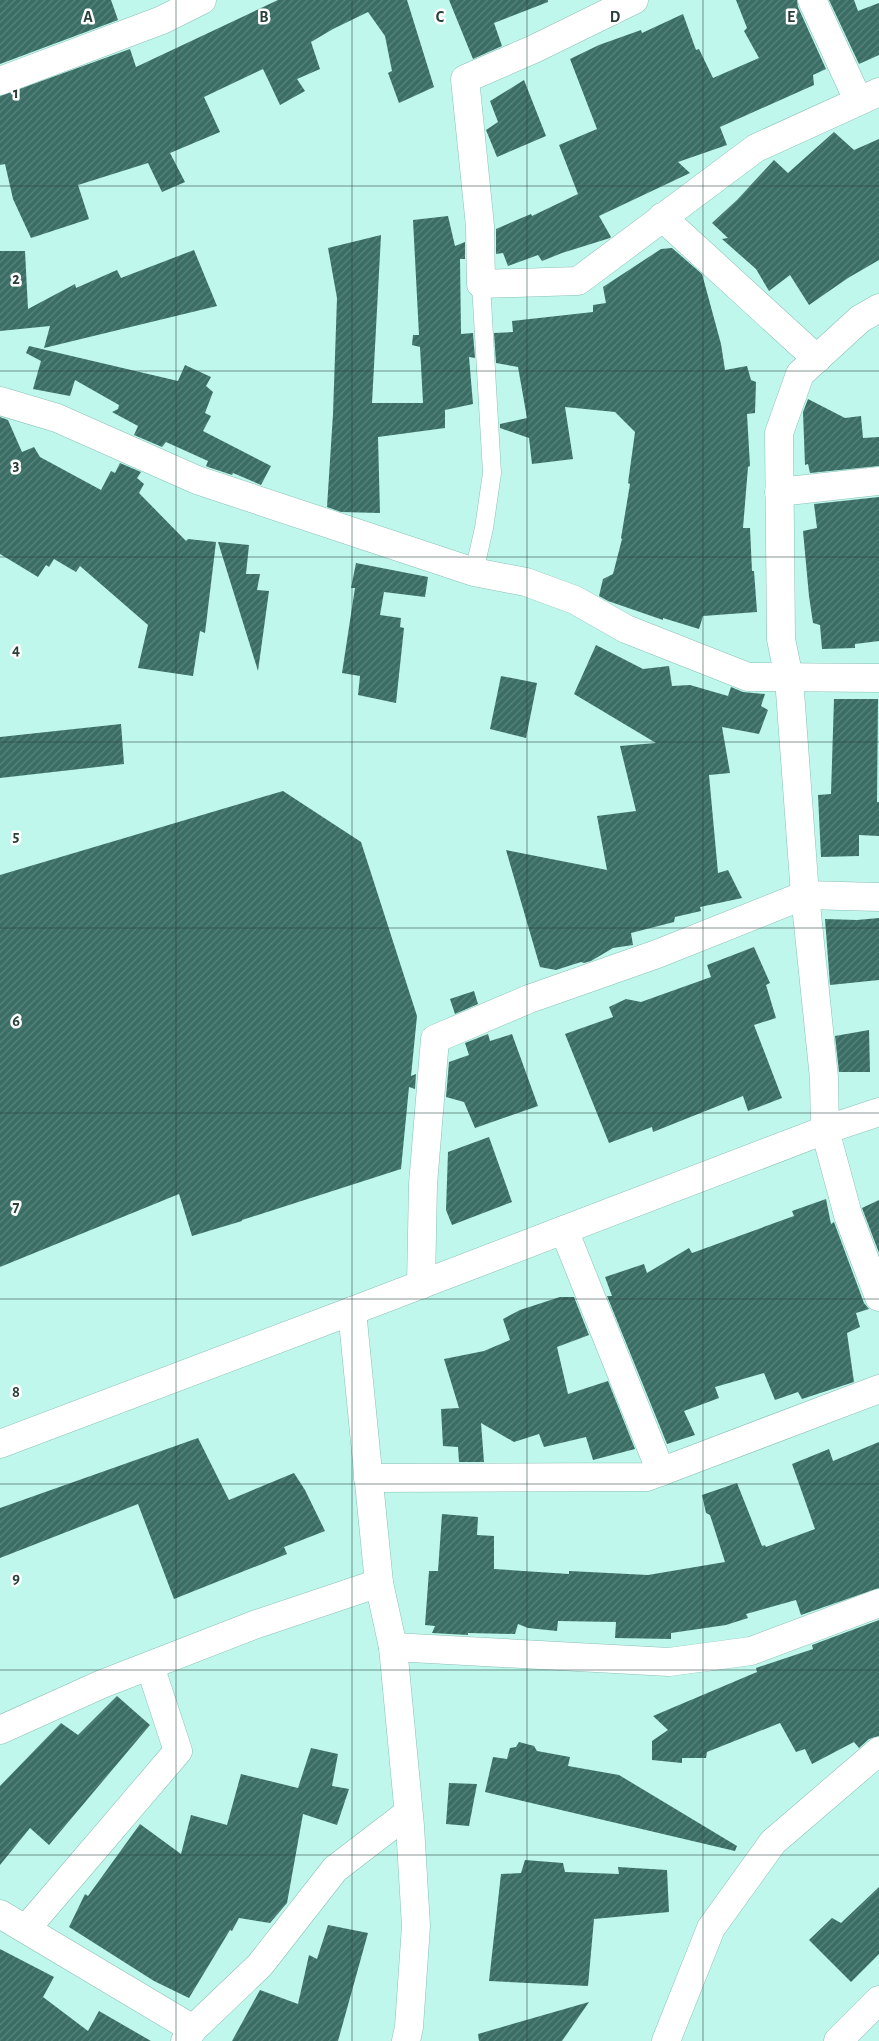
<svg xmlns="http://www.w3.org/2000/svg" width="879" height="2041" viewBox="0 0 879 2041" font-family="'Alegreya Sans',sans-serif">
  <defs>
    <pattern id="building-hatch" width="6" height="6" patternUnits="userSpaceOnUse" patternTransform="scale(1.25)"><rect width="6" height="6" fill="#3a6e65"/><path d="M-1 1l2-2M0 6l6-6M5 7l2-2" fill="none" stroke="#5b847d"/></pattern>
  </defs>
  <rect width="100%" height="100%" fill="#bff7ec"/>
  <g fill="url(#building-hatch)">
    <path d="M0,0H111L118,20L0,64Z"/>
    <path d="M278,0H407L434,87L399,103L388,73L392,71L385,36L368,12L333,29L311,42L320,69L297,79L305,91L280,105L263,69L204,97L220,132L170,153L185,182L162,192L148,163L78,185L89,219L31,238L13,199L5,164L0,165V96L130,49L136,67Z"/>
    <path d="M449,0H548V2L494,23L502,46L473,59Z"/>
    <path d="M736,0H797L798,7L826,69L813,75L814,85L720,127L727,145L678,162L690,173L599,216L611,237L610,238L562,253L542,261L538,255L508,266L503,253L496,254V229L531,214L532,216L578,194L559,145L597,129L570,59L599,45L641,30L642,33L683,14L696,50L699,49L713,78L759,58L744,31L747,28Z"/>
    <path d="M829,0H854L858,11L879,3V55L859,64Z"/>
    <path d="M524,80L546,136L497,157L486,130L498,122L490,101Z"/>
    <path d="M834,132L854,150L879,139V260L848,278L809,305L790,275L769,291L756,269L722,239L728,238L712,223L737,200L774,160L788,173Z"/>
    <path d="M448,216L455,246L465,242V259H460L461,334L473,333L475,358L469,357L473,404L445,410V428L378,437L380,513L341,512L327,507L333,414L337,298L328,248L381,235L372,403H423L420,347L412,345L413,335H419L413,220Z"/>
    <path d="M672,248L702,274L721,344L725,370L747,366L751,380L756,382L755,413L747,414L750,466L748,467L743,528H750L752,571H754L757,612L703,616L699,629L663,618V620L608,601L599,596L603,579L613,574L622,539L621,538L630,484L628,483L635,432L615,412L565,407L573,459L532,464L529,438L500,428V424L527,418L518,367L496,363L494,333L513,332L512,321L593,312V305L606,303L603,287L661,249Z"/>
    <path d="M194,250L217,306L44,348L50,326L0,331V251H25L28,309L75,284L76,288L117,270L121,278Z"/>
    <path d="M29,346L178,381L185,365L211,377L206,386L213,392L205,413L211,416L203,431L271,466L261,485L233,473L232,475L208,467L206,466L208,461L166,442L162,447L134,435L138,426L112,412L118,409L119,405L75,380L70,396L33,389L41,361L26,353Z"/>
    <path d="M808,399L845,418L861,416L863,438L879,437V466L810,473L808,464L805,465L803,412Z"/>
    <path d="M0,417L8,420L22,452L34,447L40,457L101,490L111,471L115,473L120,463L141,472L137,478L144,484L139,493L186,541L188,539L216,542L205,633L200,631L193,676L138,668L148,625L80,566L76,572L54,559L49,567L46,565L38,577L0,554Z"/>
    <path d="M879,497V641L855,644V648L822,649L820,625L813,623L809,596L803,531L817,528L814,504Z"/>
    <path d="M218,542L249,545L246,574H260L257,590L269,591L258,671Z"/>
    <path d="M356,563L428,577L425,597L384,592L380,615L401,618L400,627L404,628L396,703L358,695L360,676L342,673L355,588H351Z"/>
    <path d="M596,645L643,669L669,666L672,686L690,685L728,696L731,687L743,692L765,694L761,706L768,710L759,734L722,727L730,773L709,775L718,873L728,870L742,898L700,907L701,911L675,917L674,922L631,933L633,945L613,948L591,961L584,963L581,962L556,970L540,967L506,850L607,870L597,816L636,811L620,746L656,743L574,694Z"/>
    <path d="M501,676L537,683L526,738L490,729Z"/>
    <path d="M834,699H878L877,802H879V836L859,835V856L821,857L818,795L831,794Z"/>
    <path d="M121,724L124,764L0,778V737Z"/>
    <path d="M283,791L361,842L417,1016L411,1076L416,1074L415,1089L409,1087L401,1169L242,1220V1221L192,1236L179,1194L0,1267V875Z"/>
    <path d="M879,918V980L830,985L825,919L857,920Z"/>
    <path d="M754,947L770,983L766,985L776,1018L754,1025L782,1098L748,1111L743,1096L653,1132L652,1127L609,1143L565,1034L613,1017L609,1007L626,999L641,1002L711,977L707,965Z"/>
    <path d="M474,991L478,1004L455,1014L450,999Z"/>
    <path d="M869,1030L870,1072H839L835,1036Z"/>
    <path d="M488,1034L490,1041L512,1034L538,1106L475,1128L464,1102L446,1097L449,1062L469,1055L465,1043Z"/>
    <path d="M489,1137L512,1202L452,1225L446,1210L448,1152Z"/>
    <path d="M826,1199L831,1224L834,1222L864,1303L869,1309L856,1313L860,1327L847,1333L854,1382L802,1399L798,1392L775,1400L764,1373L715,1387L719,1398L684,1411L695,1435L667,1444L607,1296H612L605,1277L644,1264L647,1273L689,1248L692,1253L794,1216L792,1211Z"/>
    <path d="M879,1200V1253L862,1208Z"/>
    <path d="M560,1297H574L589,1335L557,1347L568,1394L608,1381L635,1449L593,1460L586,1437L544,1447L539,1434L514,1442L481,1423L484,1462H459L458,1447L443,1446L441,1409L459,1408L444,1359L484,1351L510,1340L503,1319L520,1310Z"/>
    <path d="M198,1438L229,1500L294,1473L305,1490L325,1531L284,1547L287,1554L174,1599L138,1504L0,1558V1508Z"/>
    <path d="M879,1442V1588L801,1615L796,1600L746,1614L748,1618L726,1625L671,1633V1639L615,1638L616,1622L558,1621L557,1631L528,1628L518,1624L515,1634L468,1633V1635L432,1633L435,1626L425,1625L429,1571H438L442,1514L478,1517L477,1535L494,1536V1569L569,1574V1571L648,1575L725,1562L710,1515L706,1513L702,1495L737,1483L762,1546L765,1545L766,1547L815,1529L792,1464L829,1449L833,1461Z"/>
    <path d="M879,1620V1736L869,1739L859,1748L854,1742L812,1764L805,1749L796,1752L780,1723L707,1752L706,1758H682V1763L652,1760V1741L668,1730L653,1716L757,1672L756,1668L813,1649L812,1645Z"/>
    <path d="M117,1696L150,1725L49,1845L30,1828L0,1865V1786L61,1723L78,1735Z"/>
    <path d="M519,1742L534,1746L537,1751L570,1757L568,1766L619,1775L737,1846L735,1851L485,1792L493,1757L507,1759L510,1748L516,1747Z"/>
    <path d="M311,1748L338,1754L332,1786L349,1789L337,1825L303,1814L287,1903L270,1923L239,1918L232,1931L230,1930L189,1998L154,1981L69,1927L85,1894L88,1896L140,1824L181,1854L191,1815L227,1825L241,1774L298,1788Z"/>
    <path d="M449,1783L477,1784L469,1826L446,1824Z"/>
    <path d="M525,1860L563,1863L565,1872L619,1874L618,1867L667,1870L669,1912L594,1919L588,1986L489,1981L501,1874L521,1873Z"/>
    <path d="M879,1887V1954L851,1982L809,1940L832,1918L841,1923Z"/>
    <path d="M328,1925L368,1933L338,2041H232L260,1990L298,2004L309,1955L317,1959Z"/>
    <path d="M0,1949L54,1977L43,1997L88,2031L99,2011L151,2041H0Z"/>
    <path d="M589,2002L562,2041H479L478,2034Z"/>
  </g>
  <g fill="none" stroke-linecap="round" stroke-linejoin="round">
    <defs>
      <path id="service" d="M474,572L484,528L492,473L481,284"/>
      <g id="minor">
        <path d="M634,0L534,49L465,79L480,226L481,284L578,281L756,148L879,92"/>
        <path d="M812,0L858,100"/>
        <path d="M0,81L162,20L202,0"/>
        <path d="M662,217L817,359"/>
        <path d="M879,308L860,319L800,374L779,433L781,639L789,678L805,895L824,1078L825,1130L848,1215L879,1297"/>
        <path d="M779,492L879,481"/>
        <path d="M564,1230L661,1472"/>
        <path d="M421,1285L423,1184L435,1039L529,999L657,954L805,895L879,897"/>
        <path d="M352,1311L379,1583L393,1647L410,1826L416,1926L409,2027L406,2041"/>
        <path d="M368,1478L647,1477L879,1389"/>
        <path d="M393,1647L669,1662L751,1651L879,1603"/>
        <path d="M0,1730L102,1684L254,1625L379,1583"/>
        <path d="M0,1914L193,2029"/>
        <path d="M26,1929L178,1751L150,1666"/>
        <path d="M185,2041L193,2029L260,1965L335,1869L408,1813"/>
        <path d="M666,2041L711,1928L773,1842L879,1751"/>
        <path d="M838,2041L879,2000"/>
      </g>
      <g id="tertiary">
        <path d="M0,401L57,418L197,480L474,572L526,582L575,600L626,629L748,677L879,678"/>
        <path d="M0,1444L352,1311L825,1130L879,1112"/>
      </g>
    </defs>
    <use href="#service" stroke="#8ac0b6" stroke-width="19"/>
    <use href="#minor" stroke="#8ac0b6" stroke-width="29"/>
    <use href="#tertiary" stroke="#8ac0b6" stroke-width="29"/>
    <use href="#service" stroke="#fff" stroke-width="18"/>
    <use href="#minor" stroke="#fff" stroke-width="28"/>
    <use href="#tertiary" stroke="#fff" stroke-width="28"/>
  </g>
  <path fill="none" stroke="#293f3b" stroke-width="1" stroke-opacity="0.55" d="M176,0V2041M352,0V2041M527,0V2041M703,0V2041M0,186H879M0,371H879M0,557H879M0,742H879M0,928H879M0,1113H879M0,1299H879M0,1484H879M0,1670H879M0,1855H879"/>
  <g font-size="16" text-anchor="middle" font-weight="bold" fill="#293f3b" stroke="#fff" stroke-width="5" stroke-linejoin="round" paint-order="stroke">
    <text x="88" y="22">A</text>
    <text x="264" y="22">B</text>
    <text x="440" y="22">C</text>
    <text x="615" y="22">D</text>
    <text x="791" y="22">E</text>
    <text x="16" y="98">1</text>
    <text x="16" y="284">2</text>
    <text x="16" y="470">3</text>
    <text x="16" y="655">4</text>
    <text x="16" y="841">5</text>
    <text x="16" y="1026">6</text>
    <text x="16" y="1212">7</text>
    <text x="16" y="1397">8</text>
    <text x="16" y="1583">9</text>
  </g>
</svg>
